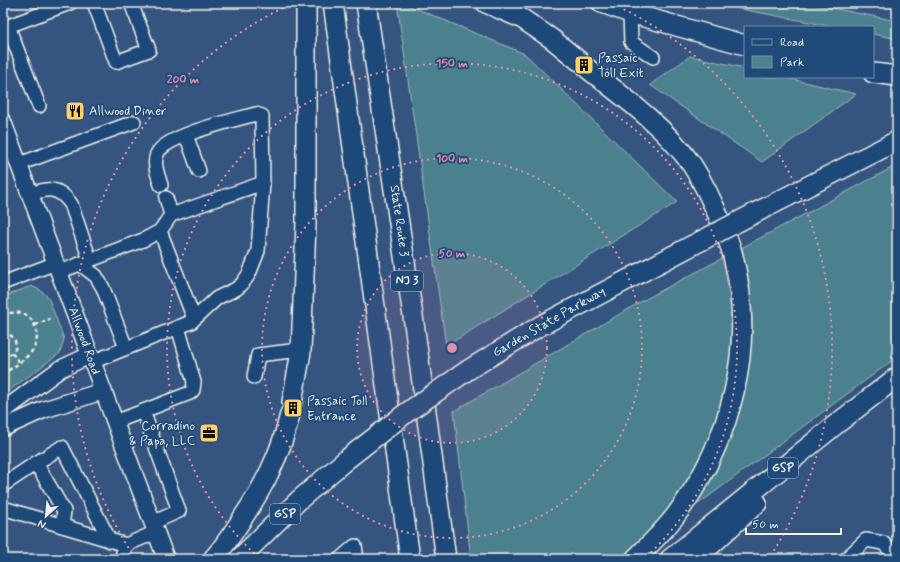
<svg xmlns="http://www.w3.org/2000/svg" width="900" height="562" viewBox="0 0 900 562" font-family="Mynerve,sans-serif">
  <rect width="100%" height="100%" fill="#355580"/>
  <filter id="ink" filterUnits="userSpaceOnUse"><feTurbulence type="fractalNoise" baseFrequency=".025" numOctaves="2"/><feDisplacementMap in="SourceGraphic" scale="8" xChannelSelector="R" yChannelSelector="G"/><feConvolveMatrix kernelMatrix="1 2 1 2 8 2 1 2 1" color-interpolation-filters="sRGB"/></filter>
  <g filter="url(#ink)">
    <g fill="#4c818e" stroke="#a0b9bb">
      <path d="M397,3H403L525,54L677,202L446,346Z"/>
      <path d="M709,3H806L897,21V39L873,34V27H835Z"/>
      <path d="M690,56L745,68V77H783L856,94L762,162L650,85Z"/>
      <path d="M897,165V357L624,559H471L454,411L642,301Z"/>
      <path d="M31,286L40,290L48,297L64,339L60,353L3,395V297Z"/>
    </g>
    <g fill="none" stroke-linecap="round" stroke-linejoin="round">
      <defs>
        <g id="minor">
          <path d="M94,3L116,62L149,50L131,3"/>
          <path d="M630,13L631,42L653,57"/>
          <path d="M8,26L39,106"/>
          <path d="M3,28L70,3"/>
          <path d="M186,135L199,171"/>
          <path d="M19,164L134,122"/>
          <path d="M161,185C158,175 153,164 157,154C165,135 235,120 256,114L262,116L263,183"/>
          <path d="M30,194C48,188 58,186 71,204L90,260"/>
          <path d="M166,198L171,215"/>
          <path d="M80,264L96,276L103,288L126,348"/>
          <path d="M59,272L143,240L160,231L193,316L191,322"/>
          <path d="M3,283L56,263"/>
          <path d="M92,362L191,322L217,298L236,289L242,284L249,274L258,251L263,183L171,215L160,231"/>
          <path d="M254,377L258,355L291,351L301,346"/>
          <path d="M143,411L179,511L152,523"/>
          <path d="M115,422L190,393L193,390L194,382L178,327"/>
          <path d="M3,485L36,463"/>
          <path d="M3,508L126,545L156,532"/>
          <path d="M62,526L64,511L36,463L62,447L110,541"/>
          <path d="M121,559L126,545"/>
          <path d="M340,559L355,546L357,559"/>
          <path d="M846,559L866,540L883,543L897,557"/>
        </g>
        <g id="major">
          <path d="M3,122L166,559"/>
          <path d="M3,411L60,369L90,355"/>
          <path d="M3,428L43,410L103,391"/>
        </g>
        <g id="highway">
          <path d="M333,3L410,559"/>
          <path d="M366,3L413,316L446,559"/>
          <path d="M486,3L521,18L552,39L579,61"/>
          <path d="M602,3L630,13L745,45"/>
          <path d="M588,69C624,97 666,128 692,165C705,185 714,205 723,227C726,237 731,246 733,256C756,347 732,440 676,515C664,531 649,545 635,559"/>
          <path d="M873,73L897,76"/>
          <path d="M755,213L897,141"/>
          <path d="M468,370L538,327L691,246"/>
          <path d="M292,402L301,352L306,224V3"/>
          <path d="M213,559C224,547 233,533 242,519C264,486 281,454 290,414"/>
          <path d="M239,559L299,500L347,459"/>
          <path d="M670,559L834,426L897,377"/>
          <path d="M696,559L757,503"/>
        </g>
      </defs>
      <use href="#minor" stroke="#f4f1e8" stroke-width="16"/>
      <use href="#major" stroke="#f4f1e8" stroke-width="19"/>
      <use href="#highway" stroke="#f4f1e8" stroke-width="22"/>
      <g stroke="#f4f1e8" stroke-width="2.5" stroke-dasharray="4 3" stroke-linecap="butt">
        <path d="M3,315C9,313 18,311 24,314C37,320 41,339 32,351C26,359 12,368 3,374"/>
        <path d="M35,325L50,319"/>
        <path d="M3,333C20,334 20,356 3,356"/>
        <path d="M12,353L19,362"/>
      </g>
      <use href="#minor" stroke="#1f4a7a" stroke-width="13"/>
      <use href="#major" stroke="#1f4a7a" stroke-width="16"/>
      <use href="#highway" stroke="#1f4a7a" stroke-width="19"/>
      <defs>
        <g id="highway-bridge">
          <path d="M691,246L755,213"/>
          <path d="M347,459L406,413L468,370"/>
        </g>
      </defs>
      <use href="#highway-bridge" stroke="#f4f1e8" stroke-width="22" stroke-linecap="butt"/>
      <use href="#highway-bridge" stroke="#1f4a7a" stroke-width="19"/>
    </g>
  </g>
  <circle cx="452" cy="348" r="95" fill="#de8fa9" fill-opacity=".12"/>
  <g fill="none" stroke="#de8fa9" stroke-width="2" stroke-dasharray="2 4">
    <circle cx="452" cy="348" r="95"/>
    <circle cx="452" cy="348" r="190"/>
    <path d="M259 558A285 285 0 1 1 645 558"/>
    <path d="M135 558A380 380 0 0 1 291 4M613 4A380 380 0 0 1 769 558"/>
  </g>
  <defs>
    <symbol id="building-square" viewBox="-11 -11 22 22"><rect x="-9" y="-9" width="18" height="18" rx="4" fill="#ffd166" stroke="#1f4a7a"/><path d="M-4-6H4V6H1V3H-1V6H-4ZM-2.5-4.3h1.7v1.8h-1.7ZM.8-4.3h1.7v1.8H.8ZM-2.5-1h1.7V.8h-1.7ZM.8-1h1.7V.8H.8Z" fill="#111"/></symbol>
    <symbol id="restaurant-square" viewBox="-11 -11 22 22"><rect x="-9" y="-9" width="18" height="18" rx="4" fill="#ffd166" stroke="#1f4a7a"/><path d="M-5-6h1v4h1v-4h1v4h1v-4h1v5L-1.5 .5V6h-2V.5L-5-1ZM5-6V6H3V1.5H1.5Q1.5-4 5-6Z" fill="#111"/></symbol>
    <symbol id="office-square" viewBox="-11 -11 22 22"><rect x="-9" y="-9" width="18" height="18" rx="4" fill="#ffd166" stroke="#1f4a7a"/><path d="M-6-3h4V-5.5h4V-3h4V5H-6ZM-1-4.5V-3h2v-1.5ZM-6 0V1H6V0Z" fill="#111"/></symbol>
  </defs>
  <g fill-rule="evenodd">
    <use href="#building-square" x="573" y="54" width="22" height="22"/>
    <use href="#restaurant-square" x="64" y="100" width="22" height="22"/>
    <use href="#building-square" x="282" y="397" width="22" height="22"/>
    <use href="#office-square" x="198" y="422" width="22" height="22"/>
  </g>
  <g text-anchor="middle" dominant-baseline="central" stroke-width="3.5" stroke-linejoin="round" paint-order="stroke">
    <g fill="#1f4a7a" stroke="#b4bfc7" stroke-width="1">
      <rect x="391" y="271" width="32" height="20" rx="3"/>
      <rect x="768" y="458" width="30" height="20" rx="3"/>
      <rect x="270" y="504" width="30" height="20" rx="3"/>
    </g>
    <g font-size="12" font-weight="bold" fill="#f4f1e8">
      <text x="407" y="281">NJ 3</text>
      <text x="783" y="468">GSP</text>
      <text x="285" y="514">GSP</text>
    </g>
    <g font-size="13" fill="#f4f1e8" stroke="#1f4a7a" text-anchor="start">
      <text x="598" y="58">Passaic<tspan x="598" dy="15">Toll Exit</tspan></text>
      <text x="89" y="111">Allwood Diner</text>
      <text x="307" y="401">Passaic Toll<tspan x="307" dy="15">Entrance</tspan></text>
      <text x="195" y="426" text-anchor="end">Corradino<tspan x="195" dy="15">&amp; Papa, LLC</tspan></text>
    </g>
    <g font-size="13" fill="#f4f1e8" stroke="#1f4a7a">
      <text transform="translate(399 221) rotate(82)">State Route 3</text>
      <text transform="translate(549 322) rotate(-30)">Garden State Parkway</text>
      <text transform="translate(84 341) rotate(70)">Allwood Road</text>
    </g>
  </g>
  <circle cx="452" cy="348" r="6" fill="#de8fa9" stroke="#1f4a7a" stroke-width="2"/>
  <g font-size="12" text-anchor="middle" font-weight="bold" fill="#de8fa9" stroke="#1f4a7a" stroke-width="3.5" stroke-linejoin="round" paint-order="stroke">
    <text x="452" y="67">150 m</text>
    <text x="183" y="83">200 m</text>
    <text x="452" y="162">100 m</text>
    <text x="452" y="257">50 m</text>
  </g>
  <rect width="900" height="562" fill="none" stroke="#1f4a7a" stroke-width="16"/>
  <rect x="8" y="8" width="884" height="546" fill="none" stroke="#f4f1e8" stroke-width="1.5" filter="url(#ink)"/>
  <rect x="744" y="26" width="130" height="52" fill="#1f4a7a" stroke="#748da6"/>
  <rect x="752" y="39" width="20" height="6" fill="#1f4a7a" stroke="#748da6"/>
  <text x="780" y="46" font-size="12" fill="#f4f1e8">Road</text>
  <rect x="752" y="56" width="20" height="12" fill="#4c818e" stroke="#748da6"/>
  <text x="780" y="66" font-size="12" fill="#f4f1e8">Park</text>
  <g transform="translate(46 516) rotate(207)" stroke="#1f4a7a" stroke-width="3" paint-order="stroke">
  <path d="M0-3L7 15L0 10L-7 15Z" fill="#f4f1e8"/>
  <text y="-6" font-size="11" font-weight="bold" text-anchor="middle" fill="#f4f1e8">N</text>
  </g>
  <path d="M746 528v6h95v-6" fill="none" stroke="#f4f1e8" stroke-width="2"/>
  <text x="752" y="528" font-size="12" fill="#f4f1e8" stroke="#1f4a7a" stroke-width="3" paint-order="stroke">50 m</text>
</svg>
